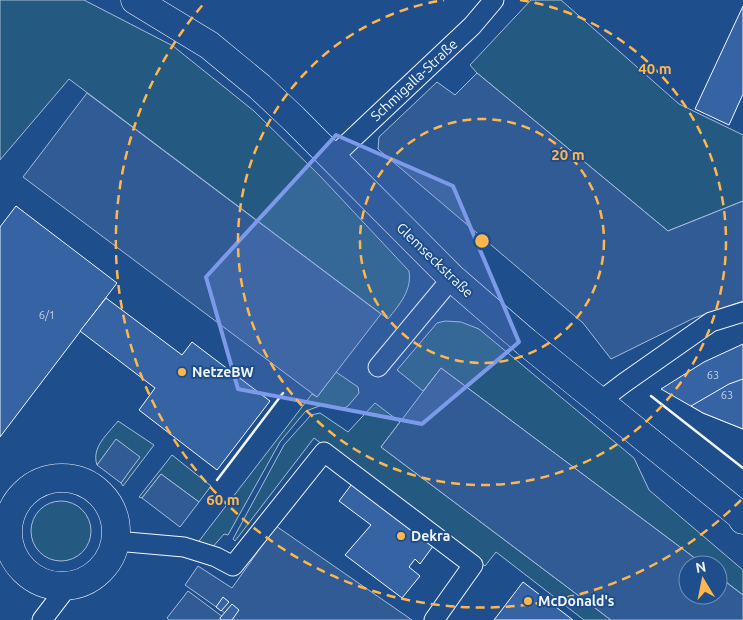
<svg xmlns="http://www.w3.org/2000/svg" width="743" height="620" viewBox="0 0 743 620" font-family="Ubuntu,sans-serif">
  <rect width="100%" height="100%" fill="#1f4e8c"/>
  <g fill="#245a82" stroke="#a8bbd7">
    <path d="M0,0H84L173,46L254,111L321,177L409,271C412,290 400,304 388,319L69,79L0,160Z"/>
    <path d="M531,0H561L679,104L743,135V201L668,231L477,73L470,65Z"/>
    <path d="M445,321L461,322L479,329L634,458L649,490L743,570V595L718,576V565H704L441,368L423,391L397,370L437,323Z"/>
    <path d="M336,372L358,387L359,393L348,406L343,409L322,405L306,411L299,419L280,442L228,535L224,534L211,549L199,541L312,394L317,397Z"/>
    <path d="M375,403L400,422L381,447L611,620H584L496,552L485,566L314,438L235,541L233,539L284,445L311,415L320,413L348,432Z"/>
    <path d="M118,421L154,445L123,486L121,483L139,457L116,440L97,465C91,447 108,434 118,421Z"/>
    <path d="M172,455L211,486L199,502L161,474L142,498L139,497Z"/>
    <circle cx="61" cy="531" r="30"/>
  </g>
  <g fill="#305b95" stroke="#a8bbd7">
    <path d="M477,73L668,231L743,201V301L694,318L611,359L583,323L378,149L379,137L437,82L455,95Z"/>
    <path d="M87,93L381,314L317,397L23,177Z"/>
    <path d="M441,368L704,565H688V595H718V576L743,595V620H611L381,447Z"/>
    <path d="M116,439L140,457L121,483L97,465Z"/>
    <path d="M161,474L199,502L180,527L142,498Z"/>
    <path d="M276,526L412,620H235L185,585L198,566L232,588Z"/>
    <path d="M188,591L227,620H169L167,618Z"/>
  </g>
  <g fill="#3563a3" stroke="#f2f6ff">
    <path d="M743,6V94L729,125L695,109Z"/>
    <path d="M16,206L117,283L0,437V227Z"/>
    <path d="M106,298L182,355L192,342L270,401L217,470L139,410L155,388L80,331Z"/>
    <path d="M743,344V429L703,413L661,389L704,362Z"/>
    <path d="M743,379V429L703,413L691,406L729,384Z"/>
    <path d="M361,472L439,538L420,564L415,559L409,567L420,576L402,598L345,555L371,525L339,501Z"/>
    <path d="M523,582L573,620H494Z"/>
    <path d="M223,597L229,602L221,611L216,607Z"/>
    <path d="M232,604L239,610L232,620H221L220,618Z"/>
  </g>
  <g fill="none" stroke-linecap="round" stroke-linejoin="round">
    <defs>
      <g id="lane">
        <path d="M333,157L472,26L494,0"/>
        <path d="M378,367L452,278"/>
        <path d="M599,402L624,383L711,322L743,312"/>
        <path d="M116,541L184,547L216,557L233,566L324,452L473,565L434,620"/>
        <path d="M42,620L68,586"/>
      </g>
      <circle id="street" cx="62" cy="532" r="54"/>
      <path id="secondary" d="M135,0L209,45L260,87L294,119L452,278L526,342L740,515L743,520"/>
    </defs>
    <use href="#lane" stroke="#f2f6ff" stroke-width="21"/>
    <use href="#street" stroke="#f2f6ff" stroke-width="29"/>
    <use href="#secondary" stroke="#f2f6ff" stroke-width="29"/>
    <use href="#lane" stroke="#1f4e8c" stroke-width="19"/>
    <use href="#street" stroke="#1f4e8c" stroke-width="28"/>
    <use href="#secondary" stroke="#1f4e8c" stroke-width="28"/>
    <g stroke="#f2f6ff" stroke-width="2.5">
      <path d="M651,396L743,468"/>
      <path d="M217,480L283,393"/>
    </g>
  </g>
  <path fill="#7d9aea" fill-opacity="0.2" stroke="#7d9aea" stroke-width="4" stroke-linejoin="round" d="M336,135L453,186L519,342L422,424L238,389L206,277Z"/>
  <g fill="none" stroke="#ffb74d" stroke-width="2.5" stroke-dasharray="9 6">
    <circle cx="482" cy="241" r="122"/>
    <path d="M520 0A244 244 0 1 1 444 0"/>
    <path d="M741 500A366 366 0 0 1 206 1"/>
  </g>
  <g fill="#ffb74d" stroke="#1f4e8c" stroke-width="2">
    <circle cx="182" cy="372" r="5"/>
    <circle cx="401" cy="536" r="5"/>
    <circle cx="528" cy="601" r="5"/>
  </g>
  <g text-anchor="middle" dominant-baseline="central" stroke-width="4" stroke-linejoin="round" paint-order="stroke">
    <g font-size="11" fill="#c3d1e8">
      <text x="47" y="315">6/1</text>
      <text x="713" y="375">63</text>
      <text x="727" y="395">63</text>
    </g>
    <g font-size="14" fill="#f2f6ff" stroke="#1f4e8c">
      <text transform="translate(414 80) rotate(-43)">Schmigalla-Straße</text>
      <text transform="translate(435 260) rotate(44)">Glemseckstraße</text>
    </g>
    <g font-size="14" font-weight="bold" fill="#f2f6ff" stroke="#1f4e8c" text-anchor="start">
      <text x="192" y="372">NetzeBW</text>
      <text x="411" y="536">Dekra</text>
      <text x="538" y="601">McDonald's</text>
    </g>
  </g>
  <circle cx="482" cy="241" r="8" fill="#ffb74d" stroke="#1f4e8c" stroke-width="2.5"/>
  <g font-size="15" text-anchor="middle" font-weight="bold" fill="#ffb74d" stroke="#1f4e8c" stroke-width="4" stroke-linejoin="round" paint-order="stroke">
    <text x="655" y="74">40 m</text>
    <text x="568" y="160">20 m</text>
    <text x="223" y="505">60 m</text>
  </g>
  <g transform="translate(703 580) rotate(350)"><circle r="24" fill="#1f4e8c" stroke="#7391ba"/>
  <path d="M0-4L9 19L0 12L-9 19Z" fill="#ffb74d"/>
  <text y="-8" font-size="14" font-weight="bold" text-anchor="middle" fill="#f2f6ff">N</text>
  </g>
</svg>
